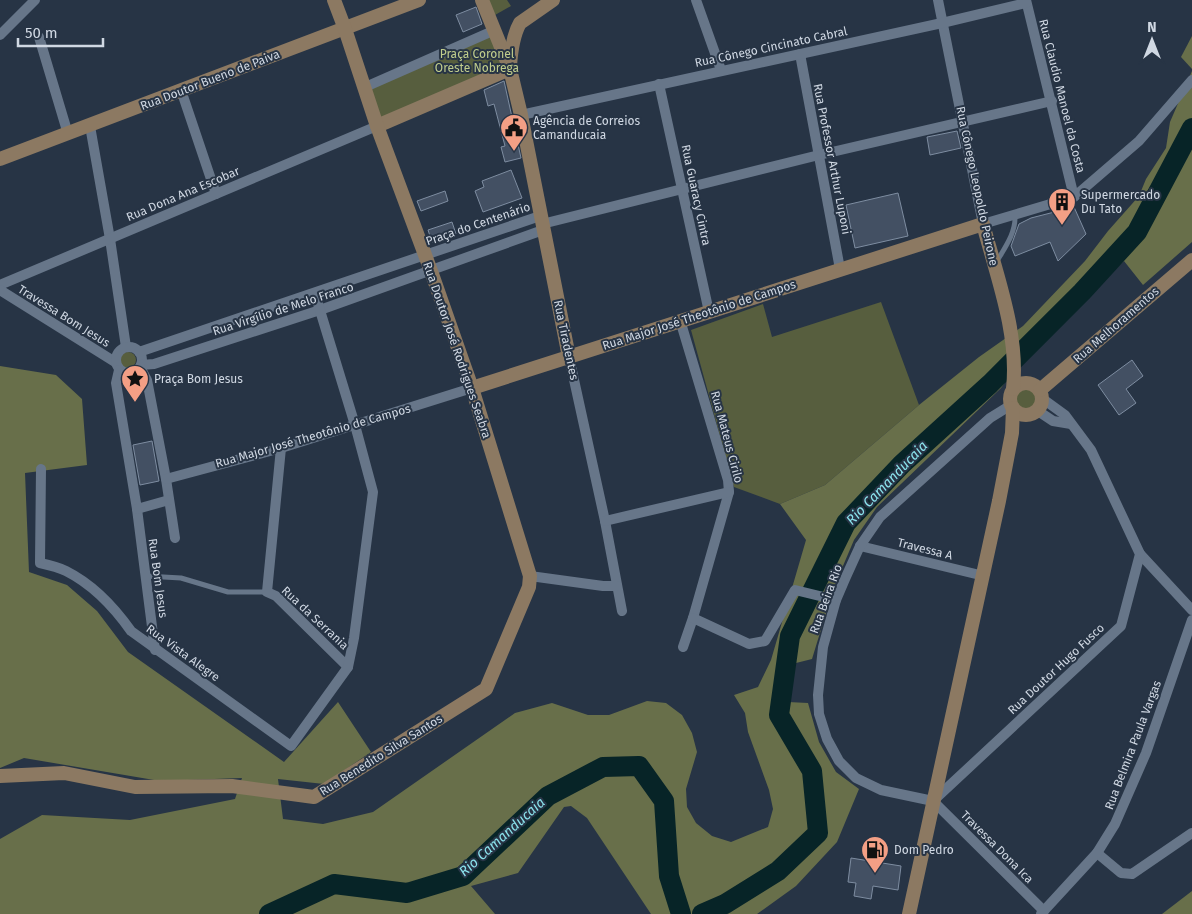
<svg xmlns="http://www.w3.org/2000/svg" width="1192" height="914" viewBox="0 0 1192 914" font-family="'Fira Sans',sans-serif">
  <rect width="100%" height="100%" fill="#273445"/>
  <g fill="#575e3e">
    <path d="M487,0H507L511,6L495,15Z"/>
    <path d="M494,33L508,68L378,121L366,89Z"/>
    <path d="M881,302L919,405L825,485L780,504L734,487L691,330L763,304L772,337Z"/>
    <circle cx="128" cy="360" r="8"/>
    <circle cx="1026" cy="399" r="14"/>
  </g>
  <g fill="#686f4a">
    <path d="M1192,36V69L1181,57Z"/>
    <path d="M1192,71V242L1143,285L1124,261L1030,348L1001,388L877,507L854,540L834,587L812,659L792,664L788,702L808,703L819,742L836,772L859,789L837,842L796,886L757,914H651L587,818L571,806L564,807L518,873L471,886L495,914H0V839L42,815L130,820L235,799L242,778L160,781L24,758L0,768V366L56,375L82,399L87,465L25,473L29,572L67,585L97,611L128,652L284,762L338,702L371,752L324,784L278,779L283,819L323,824L373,812L515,713L552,703L588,715H609L647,701L666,703L682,715L692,733L697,752L686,789L687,807L696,823L712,836L731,842L768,827L773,809L769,790L748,732L745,713L734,695L758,687L771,660L806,540L780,504L825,485L919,405L979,357L1023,326L1085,261L1108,231L1139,196L1146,179L1166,148L1170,122Z"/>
    <path d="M1192,891V914H1162Z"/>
  </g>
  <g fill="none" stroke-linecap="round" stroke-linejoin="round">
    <g stroke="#072427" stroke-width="20">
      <path d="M269,914L334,884L407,893L463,876L548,796L603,767L639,766L664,801L669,876L681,914"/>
      <path d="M702,914L725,904L778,871L818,833L812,771L779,715L790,636L846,523L902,464L990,384L1082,292L1137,232L1192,128"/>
    </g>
  </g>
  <g fill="#435063" stroke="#7e8da1">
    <path d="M476,7L482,24L463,32L456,15Z"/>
    <path d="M504,81L521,158L505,162L501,147L505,146L494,104L488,106L484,90Z"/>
    <path d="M957,131L961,148L930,155L927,137Z"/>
    <path d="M511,170L522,198L483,212L475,191L484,187L482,181Z"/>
    <path d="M445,191L448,201L421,211L417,201Z"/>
    <path d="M898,193L908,236L855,248L846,205Z"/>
    <path d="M1074,207L1086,234L1058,261L1050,242L1015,256L1011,246L1019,224L1031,218Z"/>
    <path d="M452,222L456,234L432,242L428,230Z"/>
    <path d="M1132,360L1143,376L1126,389L1136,403L1119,415L1098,385Z"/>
    <path d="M152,441L159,481L140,485L133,445Z"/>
    <path d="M851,858L901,866L898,890L873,886L871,899L854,896L856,883L848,882Z"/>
  </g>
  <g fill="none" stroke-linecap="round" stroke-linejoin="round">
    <g stroke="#677689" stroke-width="5">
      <path d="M997,261C1006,246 1016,232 1015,215"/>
      <path d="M146,576L181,578L228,592H267"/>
    </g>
    <g stroke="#677689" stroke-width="10">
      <path d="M696,0L721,70"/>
      <path d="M938,0L983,224L1074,197L1139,141L1192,80"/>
      <path d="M1026,0L1074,197"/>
      <path d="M0,35L35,0"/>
      <path d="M39,37L68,134"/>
      <path d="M800,54L840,269"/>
      <path d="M659,84L709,312"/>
      <path d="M363,88L495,30"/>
      <path d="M181,90L216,194"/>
      <path d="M521,115L942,23L1026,3"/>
      <path d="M90,126L110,239L126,347"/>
      <path d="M542,224L819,155L1052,101"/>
      <path d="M0,285L377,126"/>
      <path d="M0,290L115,362"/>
      <path d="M680,320L728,480L729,492L693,618L683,647"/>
      <circle cx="129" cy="360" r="13"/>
      <path d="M139,352L540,216"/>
      <path d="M569,357L605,521L622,611"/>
      <path d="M141,365L154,364L320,310L543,230"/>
      <path d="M140,367L147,380L166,479L175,538"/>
      <path d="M119,370L116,383L137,509L155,650"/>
      <path d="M1038,411L1053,421L1071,424"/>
      <path d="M281,448L267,592L276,596L348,667"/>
      <path d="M41,469L40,563C49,565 58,567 66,571C94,585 114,607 131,631L291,746L348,667L354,638L373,492L355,425L315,294"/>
      <path d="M166,479L281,448L472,388"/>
      <path d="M137,509L169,500"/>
      <path d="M605,521L729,492"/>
      <path d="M860,546L984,576"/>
      <path d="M1140,554L1192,610"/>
      <path d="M530,576L603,586H617"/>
      <path d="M693,618L749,644L765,641L795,590L836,600"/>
      <path d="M934,800L1121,626L1140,554L1091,450L1065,415L1043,399"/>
      <path d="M933,801L881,790L856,778L839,761L827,739L819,714L818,695L823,647L836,600L845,579L860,546L880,517L990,418L1011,405"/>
      <path d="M933,801L1044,911"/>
      <path d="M1097,853L1121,873L1132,874L1192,833"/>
      <path d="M1041,914L1097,853L1115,824L1146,753L1192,620"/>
    </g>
    <g stroke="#8c7962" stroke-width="14">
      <path d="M482,0L510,69L521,115L569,357"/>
      <path d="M510,66C511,52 513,35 520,23L553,0"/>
      <path d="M377,126L510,69"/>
      <path d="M0,159L419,0"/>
      <circle cx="1026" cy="399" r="16"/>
      <path d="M472,388L983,224C997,277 1019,334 1013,389"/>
      <path d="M1040,390L1192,260"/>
      <path d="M0,776L64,773L135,787L232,786L314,797L486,689L529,587L530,576L472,388L431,271L377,126L345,29L334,0"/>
      <path d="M909,914L999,501L1012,433L1013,408"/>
    </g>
  </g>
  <defs>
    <symbol id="civic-pin" viewBox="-11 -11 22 30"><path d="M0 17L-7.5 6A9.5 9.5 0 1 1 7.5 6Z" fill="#f39f85" stroke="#273445"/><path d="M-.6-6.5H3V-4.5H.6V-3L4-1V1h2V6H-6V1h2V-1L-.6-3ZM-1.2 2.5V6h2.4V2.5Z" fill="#111"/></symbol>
    <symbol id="building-pin" viewBox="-11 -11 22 30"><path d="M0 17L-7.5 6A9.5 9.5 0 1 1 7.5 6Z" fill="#f39f85" stroke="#273445"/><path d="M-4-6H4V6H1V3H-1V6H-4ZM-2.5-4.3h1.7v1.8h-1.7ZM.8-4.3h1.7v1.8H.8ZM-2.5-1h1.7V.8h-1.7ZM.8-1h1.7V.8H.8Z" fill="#111"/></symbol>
    <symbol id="sight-pin" viewBox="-11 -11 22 30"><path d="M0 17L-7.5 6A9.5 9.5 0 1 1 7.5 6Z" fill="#f39f85" stroke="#273445"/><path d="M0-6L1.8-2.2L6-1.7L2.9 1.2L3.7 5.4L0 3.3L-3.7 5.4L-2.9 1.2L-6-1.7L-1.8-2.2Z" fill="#111"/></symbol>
    <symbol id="fuel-pin" viewBox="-11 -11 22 30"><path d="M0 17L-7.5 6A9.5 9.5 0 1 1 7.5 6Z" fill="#f39f85" stroke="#273445"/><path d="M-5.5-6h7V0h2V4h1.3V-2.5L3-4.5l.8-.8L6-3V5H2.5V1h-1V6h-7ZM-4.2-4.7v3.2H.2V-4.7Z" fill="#111"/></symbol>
  </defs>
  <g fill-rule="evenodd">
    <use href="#civic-pin" x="498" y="112" width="32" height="43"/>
    <use href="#building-pin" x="1046" y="186" width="32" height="43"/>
    <use href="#sight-pin" x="119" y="363" width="32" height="43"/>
    <use href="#fuel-pin" x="859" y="834" width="32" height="43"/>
  </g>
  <g text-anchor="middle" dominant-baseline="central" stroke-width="4" stroke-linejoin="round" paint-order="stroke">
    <g font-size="12" fill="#d0d8e3" stroke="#273445">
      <text transform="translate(771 47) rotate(-12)">Rua Cônego Cincinato Cabral</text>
      <text transform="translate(210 80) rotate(-21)">Rua Doutor Bueno de Paiva</text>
      <text transform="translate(1062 96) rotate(76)">Rua Claudio Manoel da Costa</text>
      <text transform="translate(832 159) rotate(79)">Rua Professor Arthur Luponi</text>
      <text transform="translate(977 186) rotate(78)">Rua Cônego Leopoldo Peirone</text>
      <text transform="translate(183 194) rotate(-23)">Rua Dona Ana Escobar</text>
      <text transform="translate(696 195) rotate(78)">Rua Guaracy Cintra</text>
      <text transform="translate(478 224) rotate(-19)">Praça do Centenário</text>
      <text transform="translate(283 309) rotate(-18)">Rua Virgílio de Melo Franco</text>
      <text transform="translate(699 315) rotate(-18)">Rua Major José Theotônio de Campos</text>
      <text transform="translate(64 316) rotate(32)">Travessa Bom Jesus</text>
      <text transform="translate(1116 325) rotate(-41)">Rua Melhoramentos</text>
      <text transform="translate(566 340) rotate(78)">Rua Tiradentes</text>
      <text transform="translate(457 350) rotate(71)">Rua Doutor José Rodrigues Seabra</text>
      <text transform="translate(313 436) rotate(-16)">Rua Major José Theotônio de Campos</text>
      <text transform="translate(727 437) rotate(75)">Rua Mateus Cirilo</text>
      <text transform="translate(925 549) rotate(14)">Travessa A</text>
      <text transform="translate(158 578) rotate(82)">Rua Bom Jesus</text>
      <text transform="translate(826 599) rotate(-70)">Rua Beira Rio</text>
      <text transform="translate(315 618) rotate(43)">Rua da Serrania</text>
      <text transform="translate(183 653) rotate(36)">Rua Vista Alegre</text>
      <text transform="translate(1056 669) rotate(-43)">Rua Doutor Hugo Fusco</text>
      <text transform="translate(1133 745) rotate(-69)">Rua Belmira Paula Vargas</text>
      <text transform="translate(381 755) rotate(-32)">Rua Benedito Silva Santos</text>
      <text transform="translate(997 847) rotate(45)">Travessa Dona Ica</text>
    </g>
    <g font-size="12" fill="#c0cd8c" stroke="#273445">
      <text x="477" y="54">Praça Coronel<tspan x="477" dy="14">Oreste Nobrega</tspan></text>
    </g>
    <g font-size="12" fill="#d0d8e3" stroke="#273445" text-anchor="start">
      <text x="533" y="121">Agência de Correios<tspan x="533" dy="14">Camanducaia</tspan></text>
      <text x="1081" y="195">Supermercado<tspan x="1081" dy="14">Du Tato</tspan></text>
      <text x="154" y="379">Praça Bom Jesus</text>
      <text x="894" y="850">Dom Pedro</text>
    </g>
    <g font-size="14" font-style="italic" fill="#8be3ed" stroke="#273445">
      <text transform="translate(887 483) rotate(-46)">Rio Camanducaia</text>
      <text transform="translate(502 837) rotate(-42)">Rio Camanducaia</text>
    </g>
  </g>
  <g transform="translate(1152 40)" stroke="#273445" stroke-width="4" paint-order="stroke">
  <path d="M0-4L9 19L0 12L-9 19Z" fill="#d0d8e3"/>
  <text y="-8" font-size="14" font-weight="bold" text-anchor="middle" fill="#d0d8e3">N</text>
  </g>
  <path d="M18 38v8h85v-8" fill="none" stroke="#d0d8e3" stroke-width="2.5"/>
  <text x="25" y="38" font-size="15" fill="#d0d8e3" stroke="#273445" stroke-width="4" paint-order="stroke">50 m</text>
</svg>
